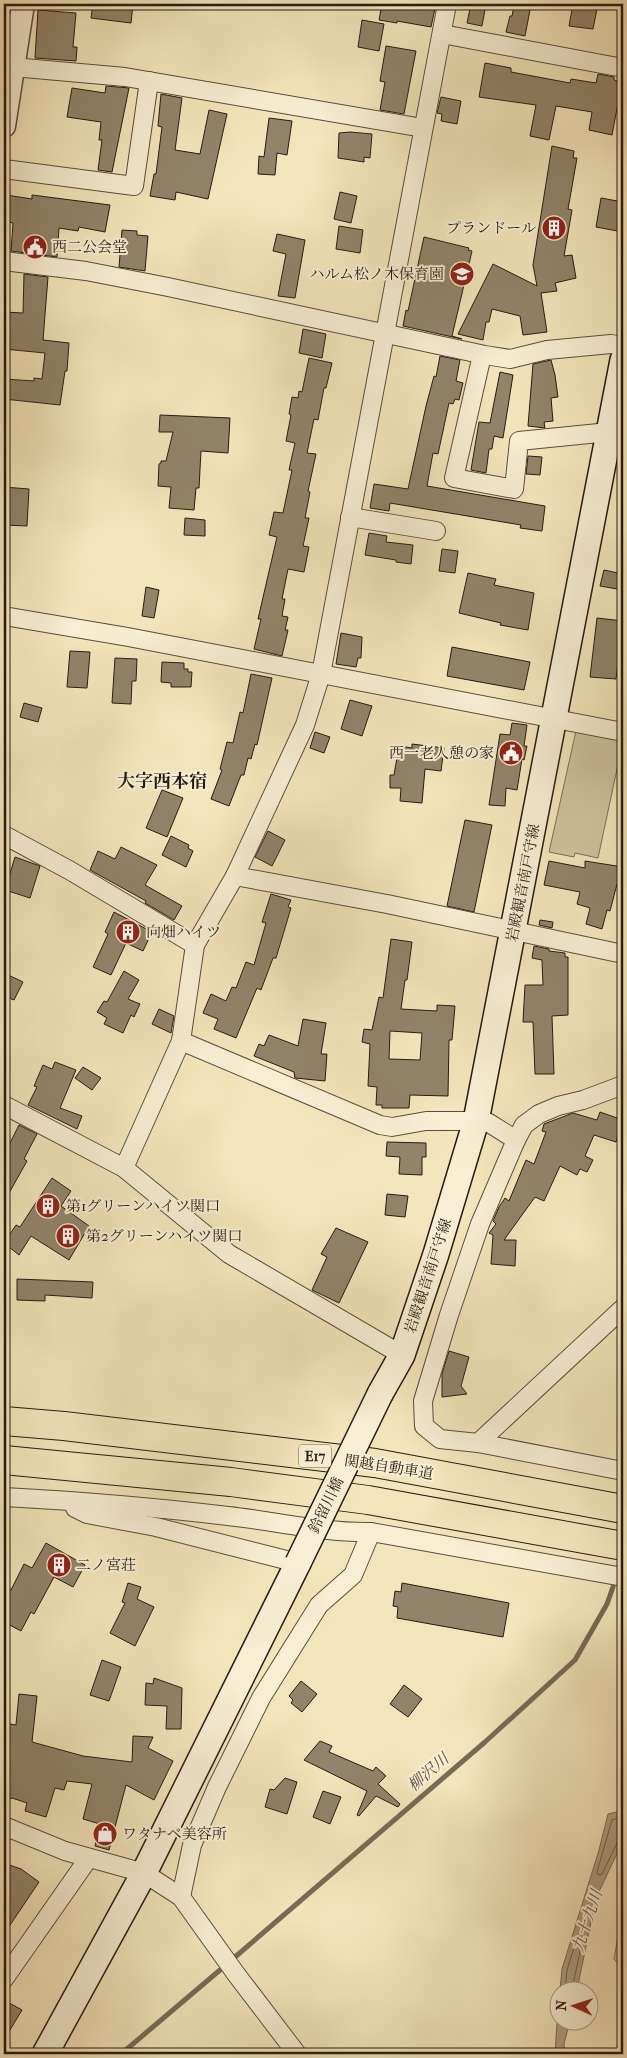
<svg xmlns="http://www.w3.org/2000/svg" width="627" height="2058" viewBox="0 0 627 2058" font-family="'IM FELL French Canon','Noto Serif JP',serif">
  <rect width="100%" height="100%" fill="#f3e5bb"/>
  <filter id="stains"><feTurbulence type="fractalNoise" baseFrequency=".004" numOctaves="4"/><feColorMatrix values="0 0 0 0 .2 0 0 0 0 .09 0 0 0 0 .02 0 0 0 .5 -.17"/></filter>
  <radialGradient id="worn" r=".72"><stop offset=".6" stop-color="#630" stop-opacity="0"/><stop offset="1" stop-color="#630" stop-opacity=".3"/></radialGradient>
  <g fill="#d0c39e" stroke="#7b6f58">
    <path d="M576,731L623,741L598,858L575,853L574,857L549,852Z"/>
    <path d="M623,1908V1970L614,1959Z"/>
  </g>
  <g fill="#ada082" stroke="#776b56">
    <path d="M623,1808V1841L596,1898L577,1990H560L562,1969L599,1850L608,1814L621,1811Z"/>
    <path d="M559,1992L560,2020L570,2021L564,2044L565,2054H555Z"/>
  </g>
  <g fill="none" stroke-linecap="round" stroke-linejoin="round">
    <g stroke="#6a5e4a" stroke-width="1">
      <path d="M623,1816L612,1820L597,1872L598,1875L602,1874L617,1843L623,1840"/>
      <path d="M565,1990L567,1970L578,1935L580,1934L583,1937L572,1990"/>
    </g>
    <g stroke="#776b56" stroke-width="5">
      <path d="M235,1957L485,1742L575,1660L607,1604L613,1587"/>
      <path d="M121,2054L220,1970"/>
    </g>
  </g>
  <g fill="#91846a" stroke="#261b13" fill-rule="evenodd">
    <path d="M93,4H133L131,23L91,18Z"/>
    <path d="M382,4H436L431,27L397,21V23L379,20Z"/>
    <path d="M471,4H486L482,26L467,23Z"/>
    <path d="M573,4H598L593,29L569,26Z"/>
    <path d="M514,6L530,10L525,36L506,32L510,16H512Z"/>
    <path d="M38,10L76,13L73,47H77L76,61L35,58Z"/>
    <path d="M362,20L384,24L379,51L358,47Z"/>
    <path d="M386,46L416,51L404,114L380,110L385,82L380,81Z"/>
    <path d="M485,63L511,68V72L570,83L571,79L596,83L598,74L614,77V80L622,82L612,135L589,130L592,112L556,106L549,140L530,136L536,105L479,97Z"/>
    <path d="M106,86L129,88L112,172L98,170L102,140H99L101,122L67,117L72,88L105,93Z"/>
    <path d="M161,94L182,98L175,150L200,154L209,110L227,114L208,199L176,192L175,200L150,196L154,174H156L162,127L158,126Z"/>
    <path d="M441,97L461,101L457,124L441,121L442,114L437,113Z"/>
    <path d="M269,118L292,121L287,155L277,153L275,175L258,174L259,156L264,157Z"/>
    <path d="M350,132L372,134L370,158L364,157V162L338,158L339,133Z"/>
    <path d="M552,146L574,151L573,158H577L568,209L572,210L564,256L572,255L576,278L555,283L557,291L541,293L547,332L523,335L520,316L492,309L489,322H486L483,340L458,334L493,264L537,286L533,265Z"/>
    <path d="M340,192L357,196L351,223L334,219Z"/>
    <path d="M6,195L32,199V195L110,205L105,232L79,227L78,231L59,228L57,257L11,251L13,223L4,221Z"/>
    <path d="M601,198L623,202V232L596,227Z"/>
    <path d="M339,226L363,230L360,253L336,249Z"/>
    <path d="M122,230L137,231V235L148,236L145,271L119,267Z"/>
    <path d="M277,234L305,240L295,298L278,296L286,254L273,251Z"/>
    <path d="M424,237L469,248L468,250L472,251L452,336L462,339L403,326L406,310L408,311Z"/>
    <path d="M24,274L48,277L43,340L69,343L67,371H65L60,405L4,399V379L34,381V378L42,379L45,353L4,349V312L23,313Z"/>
    <path d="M303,329L326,334L322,358L299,353Z"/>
    <path d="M440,356L460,360L456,381L463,383L459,400L455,399L453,404L449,403L438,454L433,453L427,486L545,506L542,531L520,528L521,525L390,503L389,511L370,508L374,484L408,489L426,406L434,376L436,377Z"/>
    <path d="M309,358L332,363L326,388H324L318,420L314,419L307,453L316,454L308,491L310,492L305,518H309L303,546L309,547L304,572L288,569L282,599H285L282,616L288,617L285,630H288L282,656L254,649L261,619H258L277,537L269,535L274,512L283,513L292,470H289L295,443L286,441L291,415L289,414L292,397L298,398L299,391L302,392Z"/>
    <path d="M551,360L555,375L558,397L551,398L553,421L544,422L545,428L528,426L533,364Z"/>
    <path d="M500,372L513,375L503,438L494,436L492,449H489L486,473L471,470L479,422L490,423Z"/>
    <path d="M160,415L230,418L228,453L201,451L199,488H196L194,510L169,508L171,487L158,486L159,464L161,463V461H166L173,432H159Z"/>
    <path d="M528,456L542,457L540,475L526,474Z"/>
    <path d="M4,487L29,489L27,526L4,525Z"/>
    <path d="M185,518L205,520V536L184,535Z"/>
    <path d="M369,533L387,536L386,542L413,545L411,564L396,562V560L365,555Z"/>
    <path d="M442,549L458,551L455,573L439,571Z"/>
    <path d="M604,570L623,574V590L600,586Z"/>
    <path d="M468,573L496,579L494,585L534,593L528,630L500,625L501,623L459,613Z"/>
    <path d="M146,587L159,590L154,618L142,616Z"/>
    <path d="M597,618L623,621L616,679L590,677Z"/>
    <path d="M341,633L362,637L361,658H358L356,667L336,664Z"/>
    <path d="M452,647L530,662L524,690L447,676Z"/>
    <path d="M70,651L90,652L87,688L67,687Z"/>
    <path d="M115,658L137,659L136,681H132L131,704L112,703Z"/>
    <path d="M162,662L184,663V669H188V672H192L191,687H171V683L161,682Z"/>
    <path d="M251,674L272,678L257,745L255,744L251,759L248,758L244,775H241L229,806L211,799L222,770L220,769L227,742L233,743L240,712L243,713Z"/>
    <path d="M350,700L372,706L362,736L341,729Z"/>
    <path d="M24,703L42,708L38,722L20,717Z"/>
    <path d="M512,723L527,725L524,746H527L524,760L522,759L517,790L506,788L505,806L489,805L500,734L510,735Z"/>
    <path d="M315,732L330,737L324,753L310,748Z"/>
    <path d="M412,744L444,748L441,771L425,769L422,803L400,801L401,788H390V775H394L399,746L412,748Z"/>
    <path d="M162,790L183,798L167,837L146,828Z"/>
    <path d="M465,820L492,825L474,912L447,906Z"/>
    <path d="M268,831L285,840L272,866L255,857Z"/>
    <path d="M171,836L189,845L188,848L193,851L186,867L162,855Z"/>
    <path d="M121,847L157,865L145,885L182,906L174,920L145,903L146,901L90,870L98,851L115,859Z"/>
    <path d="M15,857L40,866L30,898L5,890Z"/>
    <path d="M549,861L585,868V861L623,867V884H617L610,911L607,910L602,929L586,924L590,908L577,904L580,892L544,885Z"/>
    <path d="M271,894L291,900L288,907L291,908L276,958H273L261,990L257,988L236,1038L214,1029L218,1019L203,1013L211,994L226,1001L232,987L236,988L246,962L254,965L266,923L262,922Z"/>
    <path d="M114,912L152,932L143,951L126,943L111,975L93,967L108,934L105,932Z"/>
    <path d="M540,920L553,922L552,928L539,925Z"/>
    <path d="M391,939L412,942L407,980H405L401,1009L437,1011V1005L455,1006L452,1040H449L448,1096L410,1095L409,1108H382V1105H376L377,1087L368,1086L370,1044L362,1042L364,1029L372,1030L379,997L383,998ZM390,1031L422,1033L420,1060L389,1059Z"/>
    <path d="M534,946L549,949V951L565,953V957H568V1015L552,1016L554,1074H535L533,1022H523L525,985H543L542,960L532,958Z"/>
    <path d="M124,971L139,980L128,999L140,1004L134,1017L131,1015L123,1033L104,1024L107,1018L97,1012L104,1001L107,1002Z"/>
    <path d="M4,973L23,982L14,1000L4,996Z"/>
    <path d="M159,1009L174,1016L171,1033L152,1024Z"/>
    <path d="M303,1019L326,1023L321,1054H327L325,1081L295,1078L294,1072L254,1056L259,1044L264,1046L269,1035L298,1046Z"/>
    <path d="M55,1062L76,1070L60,1108L82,1116L77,1129L28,1105L37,1087L34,1086L43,1065L52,1069Z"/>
    <path d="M83,1067L101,1078L92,1090L75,1078Z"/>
    <path d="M600,1112L623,1120L616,1142L594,1135L585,1156L593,1160L587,1172L580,1169L577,1175L560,1166L544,1201L535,1197L504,1240H516L515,1266L491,1264L493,1235L489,1233L496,1224L493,1221L499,1207L505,1198L509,1201L526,1160L534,1164L546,1132L542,1131L544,1124L573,1113L597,1120Z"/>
    <path d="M19,1125L37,1134L24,1159L27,1161L4,1202V1155Z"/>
    <path d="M387,1142L426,1143V1157H422V1175L399,1174L400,1157L386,1156Z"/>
    <path d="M52,1178L71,1191L61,1206L89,1226L69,1260L31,1236L19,1255L4,1243L16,1225L20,1227Z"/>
    <path d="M387,1194L408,1196L405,1217L385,1215Z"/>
    <path d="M336,1228L368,1242L339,1303L312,1290L327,1257L321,1254Z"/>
    <path d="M17,1279L93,1282L92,1298L45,1295V1301L17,1300Z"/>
    <path d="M449,1351L469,1357L461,1386L467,1394L442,1397V1374Z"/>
    <path d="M46,1543L85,1565L73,1587L54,1577L34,1614L31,1612L21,1631L4,1622V1586L11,1590L24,1564L32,1568Z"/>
    <path d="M128,1583L141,1587L137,1599L154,1607L135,1646L110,1633L125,1603L122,1602Z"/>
    <path d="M402,1583L509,1603L503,1637L397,1618L398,1607L393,1606L395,1591L401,1592Z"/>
    <path d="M102,1660L121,1667L109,1701L90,1695Z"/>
    <path d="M154,1678L182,1688L181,1729H166L167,1706L145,1705L146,1683L153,1684Z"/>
    <path d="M301,1681L317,1694L302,1712L291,1703L293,1700L289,1696Z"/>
    <path d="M404,1685L422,1699L408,1717L390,1704Z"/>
    <path d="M19,1694L37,1696L32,1742L83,1756L132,1762L133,1736L153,1737L148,1748L173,1761L154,1800L126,1785L109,1850L95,1846L100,1824L83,1819L92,1784L67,1781L64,1790L55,1788L46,1817L25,1811L27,1803L12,1798L4,1801V1723L16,1725Z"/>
    <path d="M320,1741L332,1746L329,1752L373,1771L376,1767L386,1776L378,1784L400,1804L398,1807L376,1796L359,1816L357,1815L367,1791L304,1760Z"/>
    <path d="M285,1778L297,1782L287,1814L265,1807L270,1789L274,1790Z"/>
    <path d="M323,1791L341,1797L330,1824L313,1817Z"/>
    <path d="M4,1863L21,1869L39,1882L4,1934Z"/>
    <path d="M4,2000L22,2010L4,2040Z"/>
  </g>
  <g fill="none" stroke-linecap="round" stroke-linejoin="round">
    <defs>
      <g id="minor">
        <path d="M447,4L321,674L305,725L235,876L195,945L181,1041L380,1125L392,1127L426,1121H476L489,1123L516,1140L524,1125L539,1114L558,1106L583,1100L623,1085"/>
        <path d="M442,34L623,68"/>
        <path d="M13,67L125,77L423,128"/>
        <path d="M4,169L134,186L149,81"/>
        <path d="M4,261L86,271L168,287L485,355L510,359L547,350L611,344L623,346"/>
        <path d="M482,355L454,478L514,489L519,441L609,432"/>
        <path d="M350,517L436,531"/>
        <path d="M4,616L128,637L623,732"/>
        <path d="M4,835L69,870L195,945"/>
        <path d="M235,876L387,904L623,954"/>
        <path d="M4,1105L124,1168L229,1254L402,1355"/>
        <path d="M516,1140L480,1224L449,1315L423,1401L424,1426L440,1439L478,1443L623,1471"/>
        <path d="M124,1168L181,1041"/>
        <path d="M478,1443L623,1308"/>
        <path d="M4,1497C78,1501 153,1507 228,1516C275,1521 323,1533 371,1532L623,1577"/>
        <path d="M75,1508L87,1514L156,1527L298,1563"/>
        <path d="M4,1826L65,1851L144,1873L181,1897L236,1974L297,2054"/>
        <path d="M181,1897L192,1845L217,1787L261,1698L319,1605L353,1575L371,1532"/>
        <path d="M4,1979L88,1859"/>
      </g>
      <path id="tertiary" d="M4,126L23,4"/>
      <g id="secondary">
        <path d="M380,1394L402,1355L436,1254L476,1121L623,360"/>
        <path d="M45,2054L144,1873L298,1563"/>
      </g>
      <g id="motorway">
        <path d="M4,1421L64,1426L375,1463L623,1509"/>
        <path d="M4,1460L231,1482L368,1500L623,1546"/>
      </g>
    </defs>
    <use href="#minor" stroke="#594e3d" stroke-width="20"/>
    <use href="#tertiary" stroke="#594e3d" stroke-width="25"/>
    <use href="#secondary" stroke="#261b13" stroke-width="28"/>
    <use href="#motorway" stroke="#261b13" stroke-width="30"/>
    <use href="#minor" stroke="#f7eed3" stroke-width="18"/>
    <use href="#tertiary" stroke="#f7eed3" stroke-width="22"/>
    <use href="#secondary" stroke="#f7eed3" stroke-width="25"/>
    <use href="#motorway" stroke="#f3e5bb" stroke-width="28"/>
    <defs>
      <path id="secondary-bridge" d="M298,1563L380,1394"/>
    </defs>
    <use href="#secondary-bridge" stroke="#261b13" stroke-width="28" stroke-linecap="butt"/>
    <use href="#secondary-bridge" stroke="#f7eed3" stroke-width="25"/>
  </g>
  <defs>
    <symbol id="building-disc" viewBox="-11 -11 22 22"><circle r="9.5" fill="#8f2418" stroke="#f7eed3"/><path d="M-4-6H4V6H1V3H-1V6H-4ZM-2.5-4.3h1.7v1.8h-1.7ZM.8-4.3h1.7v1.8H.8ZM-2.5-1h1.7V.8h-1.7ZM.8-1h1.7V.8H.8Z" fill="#fff"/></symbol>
    <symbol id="civic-disc" viewBox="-11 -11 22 22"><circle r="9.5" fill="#8f2418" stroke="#f7eed3"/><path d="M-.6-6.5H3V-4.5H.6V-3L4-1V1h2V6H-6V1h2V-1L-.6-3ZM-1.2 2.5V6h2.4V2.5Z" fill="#fff"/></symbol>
    <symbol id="school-disc" viewBox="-11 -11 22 22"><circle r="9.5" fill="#8f2418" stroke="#f7eed3"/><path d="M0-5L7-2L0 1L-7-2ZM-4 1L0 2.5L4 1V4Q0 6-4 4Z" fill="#fff"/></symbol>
    <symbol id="shop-disc" viewBox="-11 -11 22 22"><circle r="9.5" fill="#8f2418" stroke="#f7eed3"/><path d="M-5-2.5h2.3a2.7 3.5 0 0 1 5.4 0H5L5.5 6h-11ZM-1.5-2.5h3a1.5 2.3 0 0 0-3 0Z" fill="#fff"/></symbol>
  </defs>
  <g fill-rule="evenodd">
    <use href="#building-disc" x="540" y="214" width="28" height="28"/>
    <use href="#civic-disc" x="21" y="233" width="28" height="28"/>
    <use href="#school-disc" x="448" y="260" width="28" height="28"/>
    <use href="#civic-disc" x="497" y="739" width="28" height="28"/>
    <use href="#building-disc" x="114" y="918" width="28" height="28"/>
    <use href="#building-disc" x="34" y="1192" width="28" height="28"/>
    <use href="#building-disc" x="54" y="1222" width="28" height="28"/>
    <use href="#building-disc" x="45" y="1551" width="28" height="28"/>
    <use href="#shop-disc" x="91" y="1820" width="28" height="28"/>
  </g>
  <g text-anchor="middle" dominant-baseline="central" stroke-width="4" stroke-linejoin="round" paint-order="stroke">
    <rect fill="#f7eed3" stroke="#655a4d" stroke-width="1" x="299" y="1444.5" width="32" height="23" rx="4"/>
    <g font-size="14" font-weight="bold" fill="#261b13">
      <text x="315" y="1456">E17</text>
    </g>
    <g font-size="15" fill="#261b13" stroke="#f7eed3" text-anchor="start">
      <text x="536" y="228" text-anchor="end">プランドール</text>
      <text x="52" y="247">西二公会堂</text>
      <text x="444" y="274" text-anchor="end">ハルム松ノ木保育園</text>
      <text x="494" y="753" text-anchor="end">西一老人憩の家</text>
      <text x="146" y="932">向畑ハイツ</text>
      <text x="66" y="1206">第1グリーンハイツ関口</text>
      <text x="86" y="1236">第2グリーンハイツ関口</text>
      <text x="76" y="1565">二ノ宮荘</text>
      <text x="122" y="1834">ワタナベ美容所</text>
    </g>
    <g font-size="15" fill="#261b13" stroke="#f7eed3">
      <text transform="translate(523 883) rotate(-79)">岩殿観音南戸守線</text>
      <text transform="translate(428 1276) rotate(-72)">岩殿観音南戸守線</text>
      <text transform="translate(389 1467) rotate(9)">関越自動車道</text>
      <text transform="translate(326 1505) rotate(-64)">鈴留川橋</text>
    </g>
    <g font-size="16" font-style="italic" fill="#5c503f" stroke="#f7eed3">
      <text transform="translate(428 1772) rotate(-41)">柳沢川</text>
      <text transform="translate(587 1921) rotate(-72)">九十九川</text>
    </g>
    <g font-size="18" font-weight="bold" fill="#261b13" stroke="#f7eed3">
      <text x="162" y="781">大字西本宿</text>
    </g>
  </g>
  <rect width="627" height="2058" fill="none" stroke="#f3e5bb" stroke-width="20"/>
  <rect x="5" y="5" width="617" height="2048" fill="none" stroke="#261b13" stroke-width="2.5"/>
  <rect x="10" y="10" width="607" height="2038" fill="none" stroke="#261b13"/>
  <g transform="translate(574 2006) rotate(273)"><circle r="24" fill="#f7eed3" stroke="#a39a86"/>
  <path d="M0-4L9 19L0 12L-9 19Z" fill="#8f2418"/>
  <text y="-8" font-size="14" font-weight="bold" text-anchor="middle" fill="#261b13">N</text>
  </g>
  <rect width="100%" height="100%" filter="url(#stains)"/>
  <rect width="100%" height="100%" fill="url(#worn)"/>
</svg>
